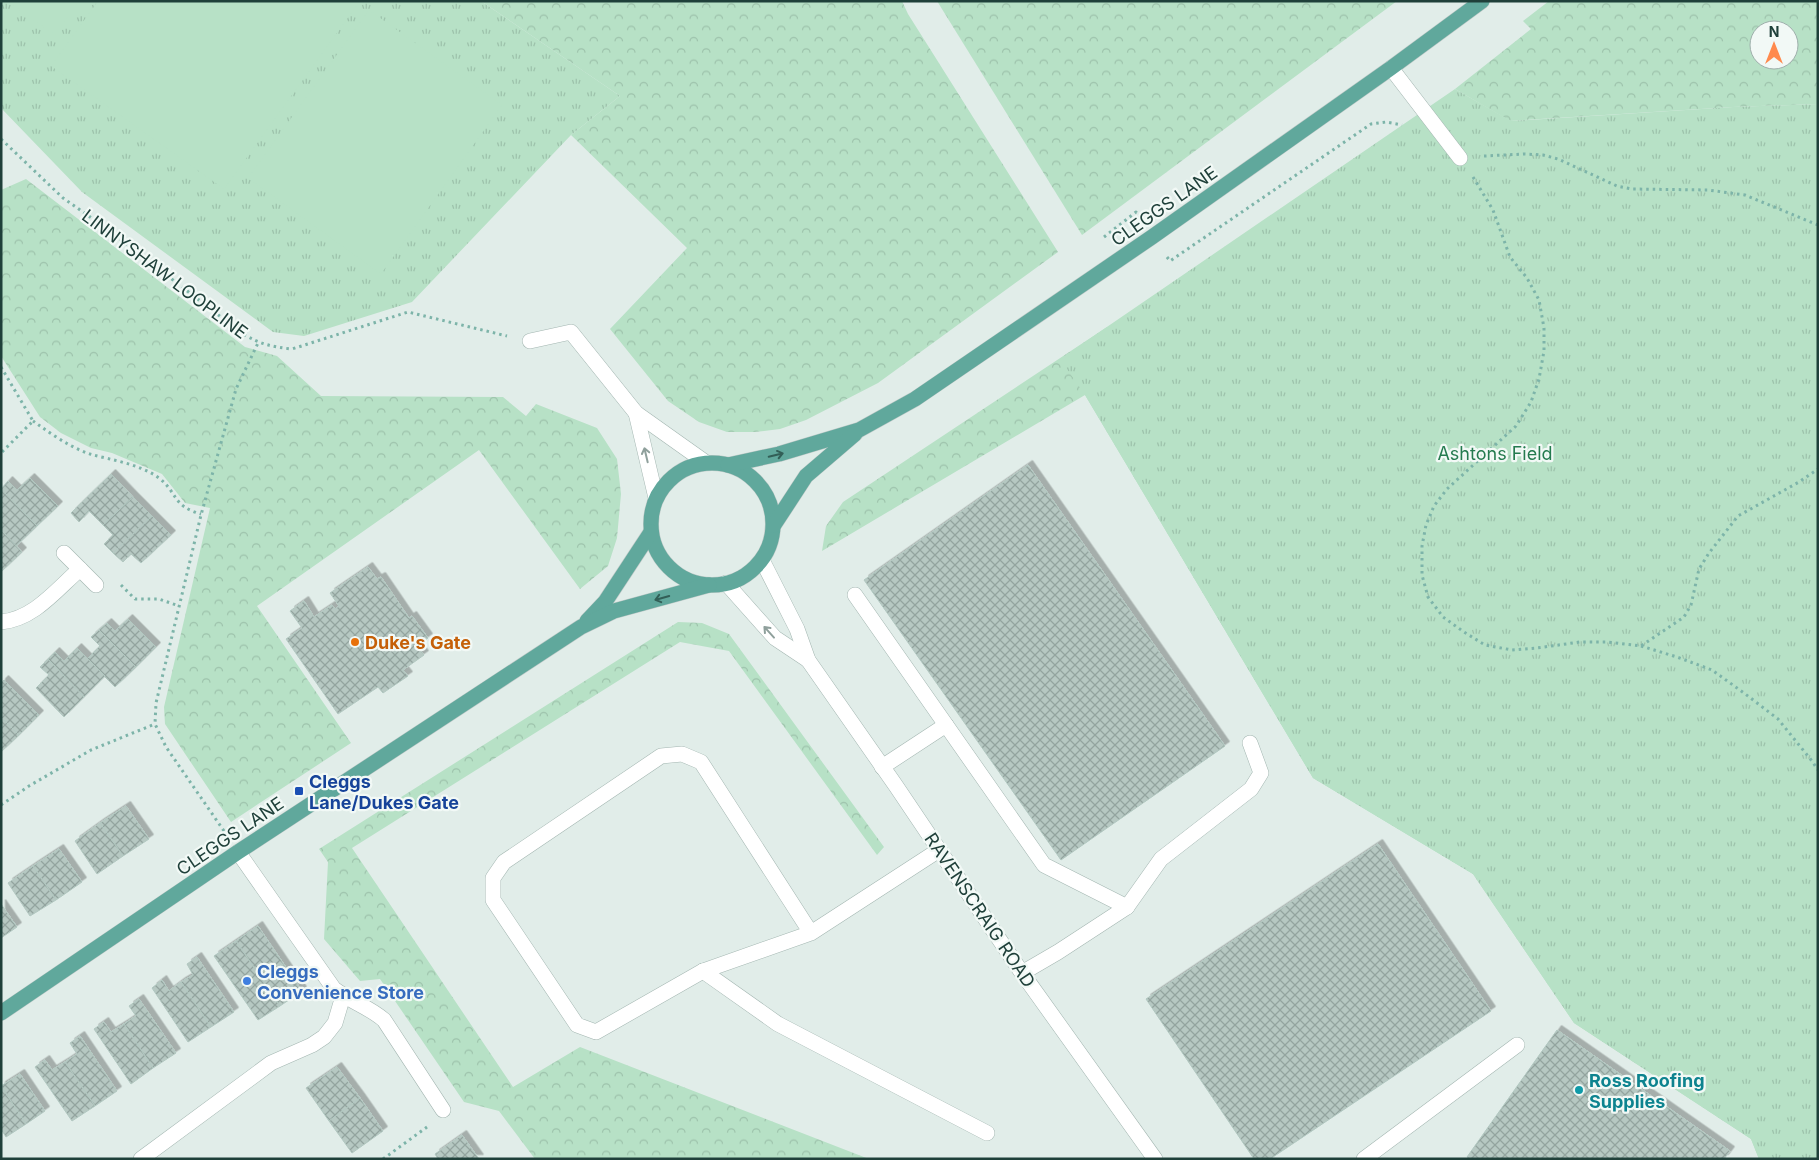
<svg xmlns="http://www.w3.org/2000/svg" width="1819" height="1160" viewBox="0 0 1819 1160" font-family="Inter,sans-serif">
  <defs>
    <pattern id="forest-crowns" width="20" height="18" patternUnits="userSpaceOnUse" patternTransform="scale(1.25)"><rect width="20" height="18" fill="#b7e1c6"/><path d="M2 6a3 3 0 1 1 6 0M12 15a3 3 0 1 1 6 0" fill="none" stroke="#9dc2ab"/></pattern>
    <pattern id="park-tufts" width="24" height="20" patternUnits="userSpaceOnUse" patternTransform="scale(1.25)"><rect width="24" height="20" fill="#b7e1c6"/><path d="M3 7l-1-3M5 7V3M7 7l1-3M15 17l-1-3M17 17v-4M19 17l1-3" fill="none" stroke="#9dc2ab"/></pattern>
    <pattern id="building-cross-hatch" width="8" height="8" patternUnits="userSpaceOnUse" patternTransform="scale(1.25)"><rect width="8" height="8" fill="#b6c8c2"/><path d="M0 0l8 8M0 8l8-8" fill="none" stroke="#93a49f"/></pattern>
    <filter id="shadow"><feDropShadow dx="4.5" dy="-4.5" stdDeviation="0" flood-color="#0004"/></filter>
  </defs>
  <rect width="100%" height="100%" fill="#e1ede9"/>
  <g fill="url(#forest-crowns)" fill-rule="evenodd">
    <path d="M481,1H902L908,14L1058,252L878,383L806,420L780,429L755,432H727L699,422L668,401L610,329L687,248L571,135L620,96Z"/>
    <path d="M937,1H1397L1082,235Z"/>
    <path d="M1549,1H1818V104L1733,107L1510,121L1455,89L1531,29L1523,21ZM1759,30H1789V60H1759Z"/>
    <path d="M26,179L245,347L277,356L321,396L503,397L526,416L536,404L597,428L617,459L621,494L617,538L608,566L580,589L479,450L257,606L351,743L231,822L165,724L164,707L210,508L185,503L162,474L112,453L91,448L61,433L40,417L1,356V190Z"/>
    <path d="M1107,327L1810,1159H1759L1751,1139L1574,1023L1473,874L1313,778L1085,395L822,551L826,526L843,502Z"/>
    <path d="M678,622L702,623L729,634L884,847L877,855L729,651L680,642L352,848L513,1087L580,1047L869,1159H535L499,1111L464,1102L380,979L360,981L324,939L328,862L319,849Z"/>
  </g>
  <g fill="url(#park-tufts)">
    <path d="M1,1H481L620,96L571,135L412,302L304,336L273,332L82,192L1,108Z"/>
    <path d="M1455,89L1511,121L1733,107L1818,104V1159H1759L1751,1139L1574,1023L1473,874L1313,778L1085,395L1060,359Z"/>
  </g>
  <g fill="#b7e1c6">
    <path d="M7,1H79L55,35Z"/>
    <path d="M98,1H360L224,189L51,66Z"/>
    <path d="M369,10L502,105L381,274L248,178Z"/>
  </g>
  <g fill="url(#building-cross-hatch)" stroke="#b2c8c1" filter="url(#shadow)">
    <path d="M1028,465L1225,746L1061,860L864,580Z"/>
    <path d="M111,474L133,497L103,525L89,511L79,522L71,513Z"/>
    <path d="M30,478L58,506L37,526L1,489L8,481L17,490Z"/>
    <path d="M1,489L37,526L16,546L1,530Z"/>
    <path d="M133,497L152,516L113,553L104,544L113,535L103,525Z"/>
    <path d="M152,516L171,535L141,563L131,554L123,562L113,553Z"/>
    <path d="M1,530L22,552L1,572Z"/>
    <path d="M368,567L377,579L381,577L409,618L412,616L428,638L417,646L424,655L403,670L408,676L383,693L378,687L338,714L286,639L302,628L290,611L304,601L314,617L332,605L335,609L339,606L330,593Z"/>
    <path d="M128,619L156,647L136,667L99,630L107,623L115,631Z"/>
    <path d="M99,630L136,667L115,687L87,659L100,646L91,637Z"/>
    <path d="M77,648L105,676L84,697L48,659L55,652L64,661Z"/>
    <path d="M48,659L84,697L64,717L36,688L49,675L40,667Z"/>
    <path d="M4,680L39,715L19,735L1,717V683Z"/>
    <path d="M1,717L19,735L1,752Z"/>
    <path d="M126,806L149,839L123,856L100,823Z"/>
    <path d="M100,823L123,856L97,874L75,841Z"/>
    <path d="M1378,844L1491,1011L1270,1159H1254L1146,999Z"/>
    <path d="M59,849L82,882L56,900L33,866Z"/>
    <path d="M33,866L56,900L30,916L8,883Z"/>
    <path d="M1,904L17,927L1,938Z"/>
    <path d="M258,926L302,991L280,1006L236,941Z"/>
    <path d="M236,941L280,1006L258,1020L214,956Z"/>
    <path d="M197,957L234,1012L211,1027L181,982L193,975L187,964Z"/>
    <path d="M162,980L169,991L181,982L211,1027L188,1042L152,988Z"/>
    <path d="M139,999L176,1053L153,1068L124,1024L136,1016L129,1006Z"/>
    <path d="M104,1022L111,1032L124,1024L153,1068L131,1084L94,1029Z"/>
    <path d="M1557,1030L1730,1151L1724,1159H1469L1467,1157Z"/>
    <path d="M80,1036L117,1091L95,1106L65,1062L77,1054L70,1043Z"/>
    <path d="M45,1060L52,1070L65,1062L95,1106L72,1121L35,1067Z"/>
    <path d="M337,1067L360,1098L329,1121L306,1088Z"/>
    <path d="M20,1074L45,1111L26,1124L1,1086Z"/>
    <path d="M1,1086L26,1124L6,1137L1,1129Z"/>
    <path d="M360,1098L383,1131L352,1153L329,1121Z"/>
    <path d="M462,1135L479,1159H438L435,1154Z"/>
  </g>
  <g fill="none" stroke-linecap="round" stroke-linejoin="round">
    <defs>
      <g id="service">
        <path d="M1391,68L1460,158"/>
        <path d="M530,341L571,332L636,413L705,462"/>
        <path d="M636,413L656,498"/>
        <path d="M855,595L1044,865L1127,907"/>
        <path d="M882,767L946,725"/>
        <path d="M238,852L334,989C350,1001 369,1007 384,1020L443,1110"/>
        <path d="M811,933L701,762L682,754L661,756L504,862L493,878V900L577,1025L596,1032L703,971L811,933L939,850"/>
        <path d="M703,971L778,1024L987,1133"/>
        <path d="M1022,973L1058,952L1127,907L1161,859L1251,789L1261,773L1250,743"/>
        <path d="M141,1159L271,1063L312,1045L324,1037L335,1023L343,996"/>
        <path d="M1364,1159L1517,1045"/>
      </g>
      <g id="minor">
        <path d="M64,553L96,585"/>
        <path d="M762,560L797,629L808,660L896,786L1022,973L1155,1159"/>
        <path d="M726,583L775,638L808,660"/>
        <path d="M1,622C34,619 56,590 80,569"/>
      </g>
      <g id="primary">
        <circle cx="712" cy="524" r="61"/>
        <path d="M728,465L779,454L859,430L915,399L1152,237L1391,68L1482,1"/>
        <path d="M774,525L806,476L855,434"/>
        <path d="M587,621L605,602L651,532"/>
        <path d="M1,1013L238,852L581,627L614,611L709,585"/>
      </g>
    </defs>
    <use href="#service" stroke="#a3b6b1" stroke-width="16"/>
    <use href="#minor" stroke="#a3b6b1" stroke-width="16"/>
    <use href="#primary" stroke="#c0cac8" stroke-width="16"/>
    <g stroke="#7db4a9" stroke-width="3" stroke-dasharray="2.5 4" stroke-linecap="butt">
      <path d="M1,139L63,198L103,226L243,334C260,344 272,347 292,349L408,312L507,336"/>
      <path d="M1484,156L1525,154L1543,155L1558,159L1617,186L1632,189L1708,190L1745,195L1818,225"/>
      <path d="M1473,177L1493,210L1510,257L1527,278L1539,300L1544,328V351L1539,379L1531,402L1516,426L1447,489L1434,506L1426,525L1422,546V575L1428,597L1443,617L1464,632L1485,645L1512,650L1537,648L1580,642H1608L1641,646L1684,617L1691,605L1699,569L1709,553L1738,516L1799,482L1818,469"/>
      <path d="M1104,237L1136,212L1139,217"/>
      <path d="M1167,257L1170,261L1371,124L1386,122L1402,125"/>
      <path d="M1,367L33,421L1,453"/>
      <path d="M33,421C50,433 69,447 90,454C111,460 140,464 159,478C178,493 172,506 201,514"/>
      <path d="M121,585L135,599H159L179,606"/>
      <path d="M1641,646L1677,657L1712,670L1744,693L1778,719L1812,761L1818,770"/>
      <path d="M1,805L29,786L91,750L155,724"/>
      <path d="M224,831L166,747L155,724L156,703L201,515L236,389L258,343"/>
      <path d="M383,1159L427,1127"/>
    </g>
    <use href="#service" stroke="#fff" stroke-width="15"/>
    <use href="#minor" stroke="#fff" stroke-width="15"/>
    <use href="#primary" stroke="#60a89c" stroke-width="15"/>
  </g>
  <defs><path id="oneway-shaft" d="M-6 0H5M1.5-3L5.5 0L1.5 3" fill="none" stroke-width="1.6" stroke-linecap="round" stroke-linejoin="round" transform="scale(1.25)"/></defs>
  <g stroke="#8fa09c">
    <use href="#oneway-shaft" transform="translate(646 455) rotate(-103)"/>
    <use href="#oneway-shaft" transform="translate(769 632) rotate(-132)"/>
  </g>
  <g stroke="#325f57">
    <use href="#oneway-shaft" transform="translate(776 455) rotate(-13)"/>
    <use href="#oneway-shaft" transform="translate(662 598) rotate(164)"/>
  </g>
  <circle fill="#e8710a" stroke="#f2f9f6" stroke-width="2" cx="355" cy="642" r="5"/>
  <rect fill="#1a4fb4" stroke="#f2f9f6" stroke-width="2" x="294" y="786" width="10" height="10" rx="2.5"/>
  <circle fill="#3f7fe0" stroke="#f2f9f6" stroke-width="2" cx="247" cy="981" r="5"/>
  <circle fill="#0f9aa8" stroke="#f2f9f6" stroke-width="2" cx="1579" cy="1090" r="5"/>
  <g text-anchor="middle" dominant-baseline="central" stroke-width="4.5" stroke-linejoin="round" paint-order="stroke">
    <g font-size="18" fill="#1f403a" stroke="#f2f9f6">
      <text transform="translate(1164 206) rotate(-35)">CLEGGS LANE</text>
      <text transform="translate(165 274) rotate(37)">LINNYSHAW LOOPLINE</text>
      <text transform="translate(230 836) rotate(-34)">CLEGGS LANE</text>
      <text transform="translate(980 910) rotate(56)">RAVENSCRAIG ROAD</text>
    </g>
    <g font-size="18" fill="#247b4f" stroke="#f2f9f6">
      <text x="1495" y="453">Ashtons Field</text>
    </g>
    <g font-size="18" font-weight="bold" fill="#c56008" stroke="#f2f9f6" text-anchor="start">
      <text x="365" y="642">Duke's Gate</text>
    </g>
    <g font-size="18" font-weight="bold" fill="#164399" stroke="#f2f9f6" text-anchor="start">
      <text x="309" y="781">Cleggs<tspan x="309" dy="21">Lane/Dukes Gate</tspan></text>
    </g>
    <g font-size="18" font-weight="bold" fill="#366cbe" stroke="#f2f9f6" text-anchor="start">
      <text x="257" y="971">Cleggs<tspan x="257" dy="21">Convenience Store</tspan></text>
    </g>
    <g font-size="18" font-weight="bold" fill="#0d838f" stroke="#f2f9f6" text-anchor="start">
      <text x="1589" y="1080">Ross Roofing<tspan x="1589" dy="21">Supplies</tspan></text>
    </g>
  </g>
  <rect width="1819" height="1160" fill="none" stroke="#1f403a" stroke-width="5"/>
  <g transform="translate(1774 45)"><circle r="24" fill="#f2f9f6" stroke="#9eafab"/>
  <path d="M0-4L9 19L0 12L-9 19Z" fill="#ff8a4d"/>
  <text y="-8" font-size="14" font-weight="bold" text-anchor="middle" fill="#1f403a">N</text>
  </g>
</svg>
